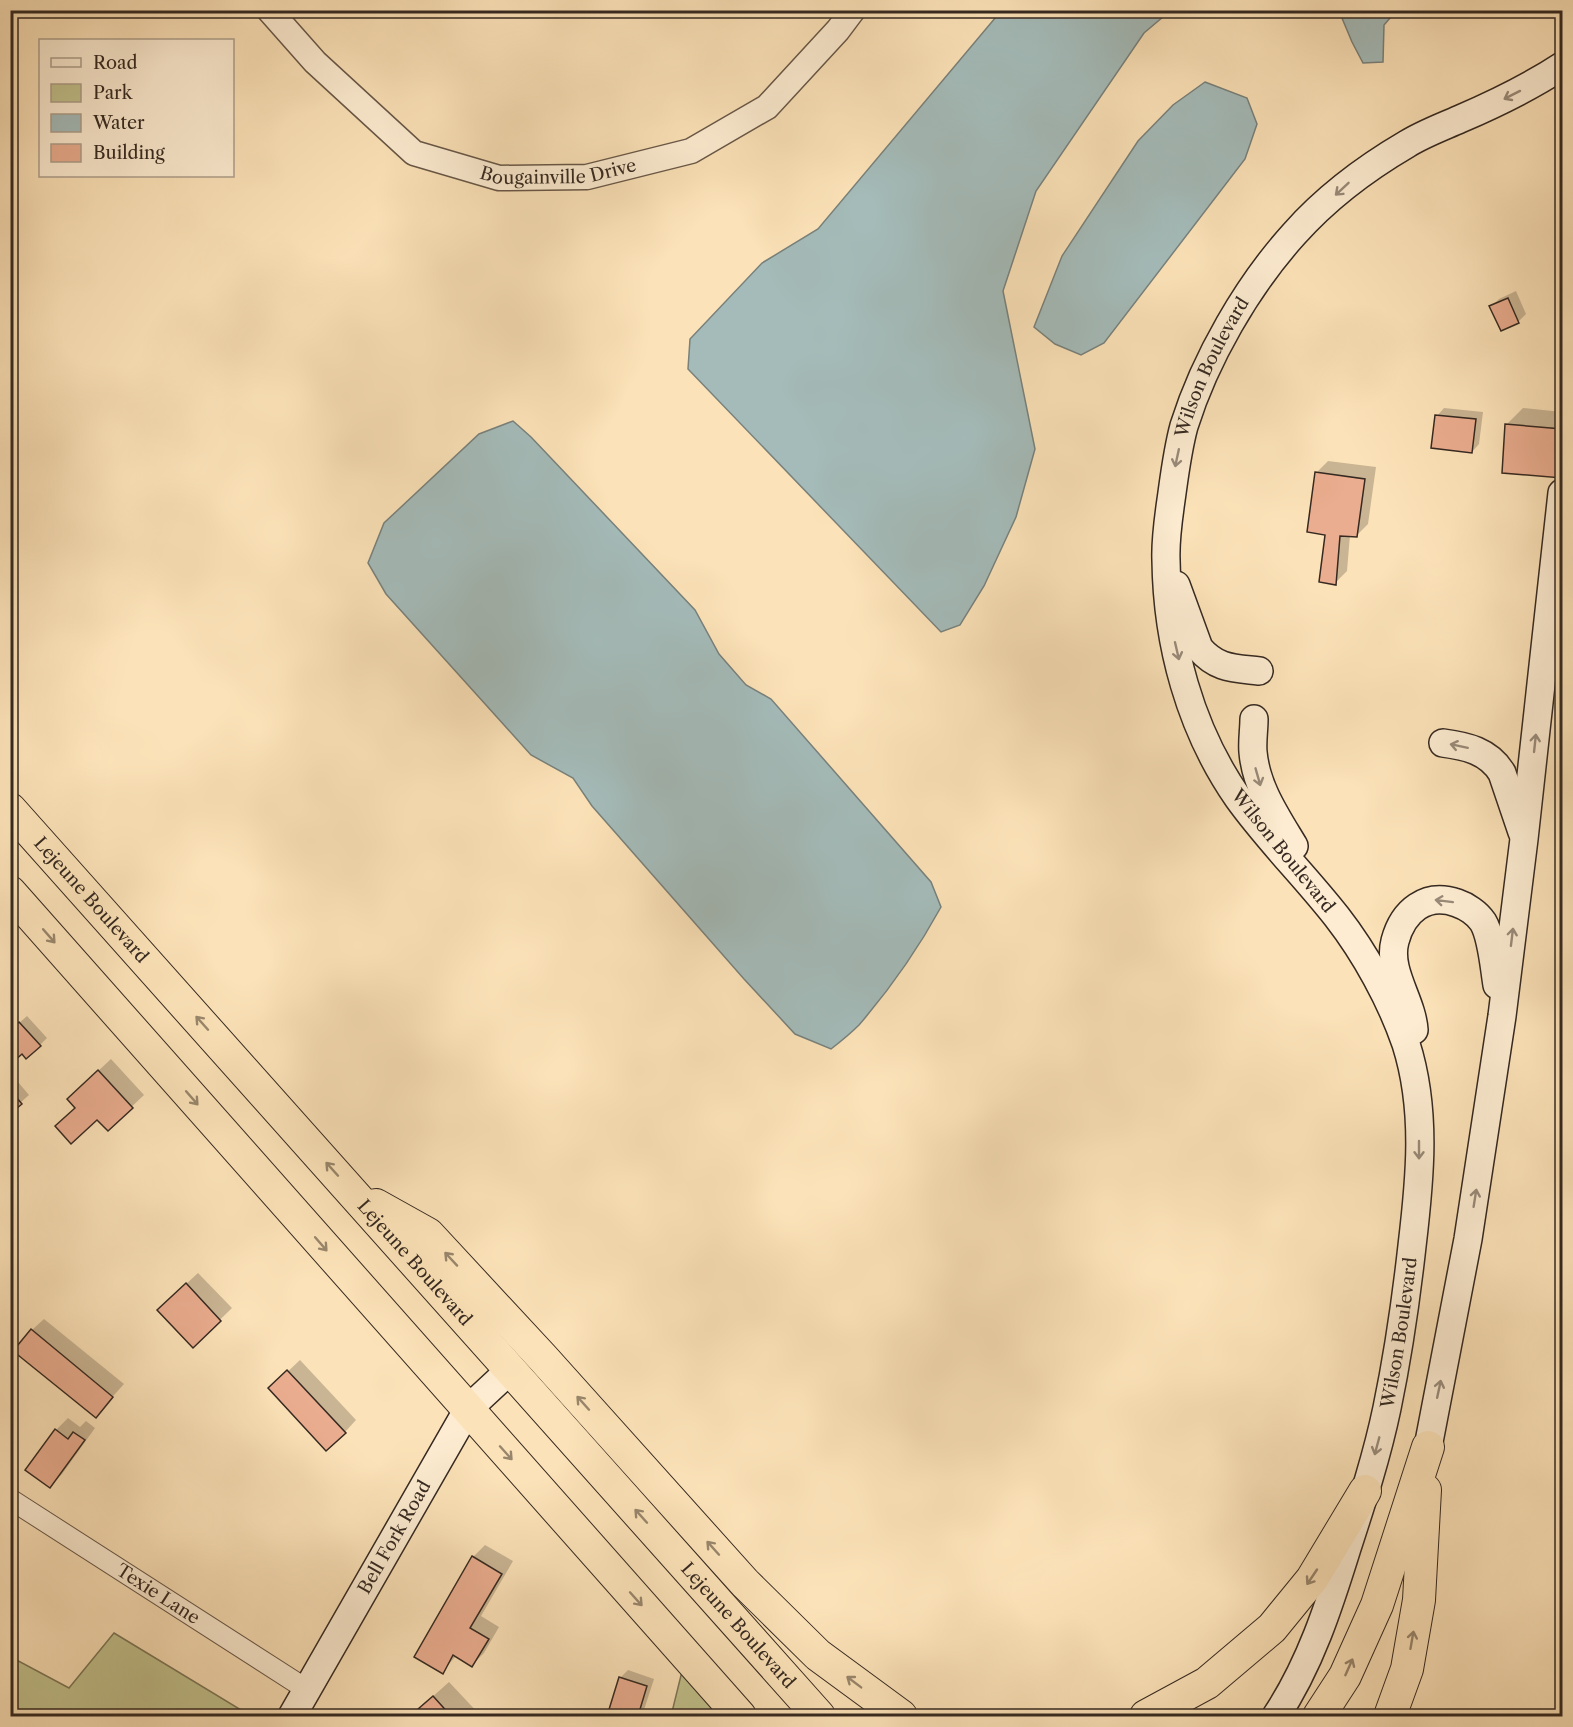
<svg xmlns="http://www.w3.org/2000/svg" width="1573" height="1727" viewBox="0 0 1573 1727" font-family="'Libre Caslon Text',serif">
  <rect width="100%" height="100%" fill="#fce2b8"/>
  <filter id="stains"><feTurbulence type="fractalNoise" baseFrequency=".00333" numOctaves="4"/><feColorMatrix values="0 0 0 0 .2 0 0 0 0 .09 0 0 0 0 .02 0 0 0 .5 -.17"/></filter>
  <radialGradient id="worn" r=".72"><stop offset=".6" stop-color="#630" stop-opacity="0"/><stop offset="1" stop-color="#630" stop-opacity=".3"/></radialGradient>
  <g fill="#c2c28d" stroke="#7c7657" stroke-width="1.5">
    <path d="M114,1633L251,1716H11V1657L69,1688Z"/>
    <path d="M686,1655L740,1716H671Z"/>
  </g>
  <g fill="#a4bbb9" stroke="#78817c" stroke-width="1.5">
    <path d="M1001,11H1170L1144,33L1036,191L1003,291L1035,449L1016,517L984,586L960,625L941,632L688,369L690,339L762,263L818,229Z"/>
    <path d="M1339,11H1396L1384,25L1383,62L1363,63L1352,42Z"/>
    <path d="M1205,82L1247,98L1257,124L1245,159L1104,343L1081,355L1055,344L1034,327L1062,256L1138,141L1173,105Z"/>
    <path d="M513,421L531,437L695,610L719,654L746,685L771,699L931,882L941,907C918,949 890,989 859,1025C850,1034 840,1042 831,1049L795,1034L744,979L592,806L573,778L531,755L386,594L368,563L384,523L479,434Z"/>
  </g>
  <g fill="#0003">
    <path d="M1516,291L1526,314L1518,322L1491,307L1499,299Z"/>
    <path d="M1444,408L1483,412L1479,444L1472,452L1437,416Z"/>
    <path d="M1523,408L1562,412V477L1504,472L1507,424Z"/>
    <path d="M1328,461L1376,467L1368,524L1356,536L1350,535L1347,571L1335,583L1316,473Z"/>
    <path d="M27,1016L47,1038L40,1045L22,1052L10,1031Z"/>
    <path d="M111,1059L144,1095L108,1129L97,1118L76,1107L81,1087Z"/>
    <path d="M13,1076L29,1095L10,1112V1078Z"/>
    <path d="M198,1273L232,1308L193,1346L171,1298Z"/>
    <path d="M44,1319L124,1384L95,1416L32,1330Z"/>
    <path d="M300,1360L356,1420L345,1432L282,1377Z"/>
    <path d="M68,1418L80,1427L86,1421L95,1428L62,1474L50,1486L56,1430Z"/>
    <path d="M485,1545L513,1561L481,1616L499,1627L484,1653L472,1665L456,1656L442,1672L473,1557Z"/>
    <path d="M628,1670L654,1679L642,1716H608L620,1678Z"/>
    <path d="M449,1682L481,1716H411Z"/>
  </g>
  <g fill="#eaad8f" stroke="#352921" stroke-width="1.5">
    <path d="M1508,298L1519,323L1501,331L1489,306Z"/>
    <path d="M1435,415L1476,419L1472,453L1431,448Z"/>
    <path d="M1505,424L1562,429V478L1502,473Z"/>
    <path d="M1315,472L1365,479L1357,537L1340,536L1336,585L1319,582L1325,535L1307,532Z"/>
    <path d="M19,1022L41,1046L26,1059L22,1054L13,1062L10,1059V1030Z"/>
    <path d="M98,1070L133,1108L108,1131L97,1120L71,1144L55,1126L75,1108L67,1099Z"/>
    <path d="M10,1090L22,1104L10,1114Z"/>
    <path d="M186,1283L221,1321L193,1348L157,1310Z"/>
    <path d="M31,1329L113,1397L96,1418L13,1351Z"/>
    <path d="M287,1370L346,1433L326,1451L268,1388Z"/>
    <path d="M55,1429L68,1439L73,1432L85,1440L50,1488L25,1470Z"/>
    <path d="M472,1556L502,1574L470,1628L489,1639L472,1667L453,1655L443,1674L414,1657Z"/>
    <path d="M619,1677L647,1686L638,1716H607Z"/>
    <path d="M433,1696L451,1716H410Z"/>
  </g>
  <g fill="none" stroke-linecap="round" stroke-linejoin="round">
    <defs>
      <g id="minor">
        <path id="s1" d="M10,1499L306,1689"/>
      </g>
      <g id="tertiary">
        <path id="s2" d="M269,10L315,62L414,153L499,178L587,177L691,151L767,107L838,30L853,10"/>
      </g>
      <g id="secondary">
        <path d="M1176,585L1199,648C1217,669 1233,668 1259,671"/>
        <path d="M1254,719C1254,730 1252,741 1253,752C1256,787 1276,816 1294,846"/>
        <path d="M1443,743C1466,746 1489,751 1502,773L1522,832"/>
        <path d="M1414,1030C1412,1000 1387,971 1395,941C1403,911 1426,892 1457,903C1466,906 1477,913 1483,922C1492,937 1494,967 1497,985"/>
        <path d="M1428,1447L1468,1239L1502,1016L1524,839L1562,493"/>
        <path id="s3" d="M292,1716L468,1409L510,1370"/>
        <path id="s4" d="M1276,1716C1310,1665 1329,1606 1347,1548C1362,1502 1377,1456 1387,1408C1398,1355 1406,1300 1412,1246C1420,1179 1427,1110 1406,1044C1391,1000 1365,953 1337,917C1305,876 1268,840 1238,798C1190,729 1167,644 1166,560C1165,538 1169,515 1172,493C1175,471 1178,448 1184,426C1205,359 1247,286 1294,234C1325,199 1366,168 1407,144C1423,134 1442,127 1460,119C1495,104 1530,87 1562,66"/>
      </g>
      <g id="trunk">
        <path id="s5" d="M10,809L819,1716"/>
        <path d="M10,892L740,1716"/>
        <path d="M376,1205L428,1234L543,1358L745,1583L818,1655L901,1716"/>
        <path d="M1146,1716L1207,1683L1272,1628L1312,1579L1365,1491"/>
        <path d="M1319,1716L1345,1676L1377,1605L1428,1447"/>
        <path d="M1390,1716L1407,1669L1419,1600L1425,1490"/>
      </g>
    </defs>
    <use href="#minor" stroke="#675747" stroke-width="22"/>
    <use href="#tertiary" stroke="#675747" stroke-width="27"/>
    <use href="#secondary" stroke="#352921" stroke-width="30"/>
    <use href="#trunk" stroke="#352921" stroke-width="34"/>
    <use href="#minor" stroke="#fdecd1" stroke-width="20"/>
    <use href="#tertiary" stroke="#fdecd1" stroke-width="24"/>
    <use href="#secondary" stroke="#fdecd1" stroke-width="27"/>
    <use href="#trunk" stroke="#fce2b8" stroke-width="32"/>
  </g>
  <defs><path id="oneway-shaft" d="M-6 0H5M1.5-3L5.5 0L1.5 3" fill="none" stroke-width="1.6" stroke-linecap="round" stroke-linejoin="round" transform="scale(1.5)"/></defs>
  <g stroke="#998a79">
    <use href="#oneway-shaft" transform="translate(1512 95) rotate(153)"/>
    <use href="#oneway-shaft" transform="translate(1342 189) rotate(137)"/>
    <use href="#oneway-shaft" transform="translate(1177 458) rotate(102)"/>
    <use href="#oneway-shaft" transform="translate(1177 651) rotate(77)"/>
    <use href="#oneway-shaft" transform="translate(1535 743) rotate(-84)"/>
    <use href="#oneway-shaft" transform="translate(1459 746) rotate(-168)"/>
    <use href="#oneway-shaft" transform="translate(1258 777) rotate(74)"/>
    <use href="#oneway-shaft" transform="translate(1444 901) rotate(-173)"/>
    <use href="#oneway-shaft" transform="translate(1512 937) rotate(-83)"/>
    <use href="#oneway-shaft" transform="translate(1419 1150) rotate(90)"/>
    <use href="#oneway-shaft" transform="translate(1475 1198) rotate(-81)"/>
    <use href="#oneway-shaft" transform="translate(1439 1389) rotate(-78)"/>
    <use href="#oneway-shaft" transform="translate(1377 1446) rotate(105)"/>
  </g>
  <g stroke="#98866c">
    <use href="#oneway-shaft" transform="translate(49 936) rotate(49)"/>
    <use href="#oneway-shaft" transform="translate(202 1023) rotate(-132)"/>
    <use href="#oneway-shaft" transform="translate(192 1098) rotate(49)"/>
    <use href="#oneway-shaft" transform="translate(332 1169) rotate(-132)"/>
    <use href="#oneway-shaft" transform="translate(321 1244) rotate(49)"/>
    <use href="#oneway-shaft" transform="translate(451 1259) rotate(-133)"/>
    <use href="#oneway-shaft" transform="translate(583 1403) rotate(-132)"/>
    <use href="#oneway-shaft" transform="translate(506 1453) rotate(48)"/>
    <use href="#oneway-shaft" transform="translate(641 1516) rotate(-132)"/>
    <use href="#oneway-shaft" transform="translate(713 1548) rotate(-132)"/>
    <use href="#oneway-shaft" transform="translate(1312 1577) rotate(124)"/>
    <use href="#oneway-shaft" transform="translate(636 1599) rotate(48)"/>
    <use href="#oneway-shaft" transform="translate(1412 1640) rotate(-80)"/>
    <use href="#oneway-shaft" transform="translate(1349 1667) rotate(-66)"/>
    <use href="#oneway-shaft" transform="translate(854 1682) rotate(-143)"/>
  </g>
  <g text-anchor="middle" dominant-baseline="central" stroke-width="4.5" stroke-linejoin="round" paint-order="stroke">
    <g font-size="18" fill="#352921" stroke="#fdecd1">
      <text stroke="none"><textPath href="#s2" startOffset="352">Bougainville Drive</textPath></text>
      <text stroke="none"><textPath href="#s4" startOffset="1449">Wilson Boulevard</textPath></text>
      <text transform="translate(1283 851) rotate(51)">Wilson Boulevard</text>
      <text stroke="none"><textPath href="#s5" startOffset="122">Lejeune Boulevard</textPath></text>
      <text stroke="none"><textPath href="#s5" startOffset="608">Lejeune Boulevard</textPath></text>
      <text stroke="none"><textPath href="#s4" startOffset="405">Wilson Boulevard</textPath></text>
      <text stroke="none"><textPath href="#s3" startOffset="206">Bell Fork Road</textPath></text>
      <text stroke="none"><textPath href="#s1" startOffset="176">Texie Lane</textPath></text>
      <text stroke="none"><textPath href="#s5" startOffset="1094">Lejeune Boulevard</textPath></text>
    </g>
  </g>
  <rect width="1573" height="1727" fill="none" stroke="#fce2b8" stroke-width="36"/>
  <rect x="12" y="12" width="1549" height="1703" fill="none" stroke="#352921" stroke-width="3"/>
  <rect x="18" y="18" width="1537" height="1691" fill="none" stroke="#352921" stroke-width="1.5"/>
  <rect x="39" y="39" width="195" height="138" fill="#fdecd1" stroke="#ad9e8b" stroke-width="1.5"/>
  <rect x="51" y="58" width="30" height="9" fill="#fdecd1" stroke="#ad9e8b" stroke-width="1.5"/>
  <text x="93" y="69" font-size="18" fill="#352921">Road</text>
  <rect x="51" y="84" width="30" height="18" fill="#c2c28d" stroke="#ad9e8b" stroke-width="1.5"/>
  <text x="93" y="99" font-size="18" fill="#352921">Park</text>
  <rect x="51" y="114" width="30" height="18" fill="#a4bbb9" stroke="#ad9e8b" stroke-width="1.5"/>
  <text x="93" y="129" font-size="18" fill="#352921">Water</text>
  <rect x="51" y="144" width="30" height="18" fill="#eaad8f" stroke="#ad9e8b" stroke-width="1.5"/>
  <text x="93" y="159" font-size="18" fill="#352921">Building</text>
  <rect width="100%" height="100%" filter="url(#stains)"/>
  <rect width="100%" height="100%" fill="url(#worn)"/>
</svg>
